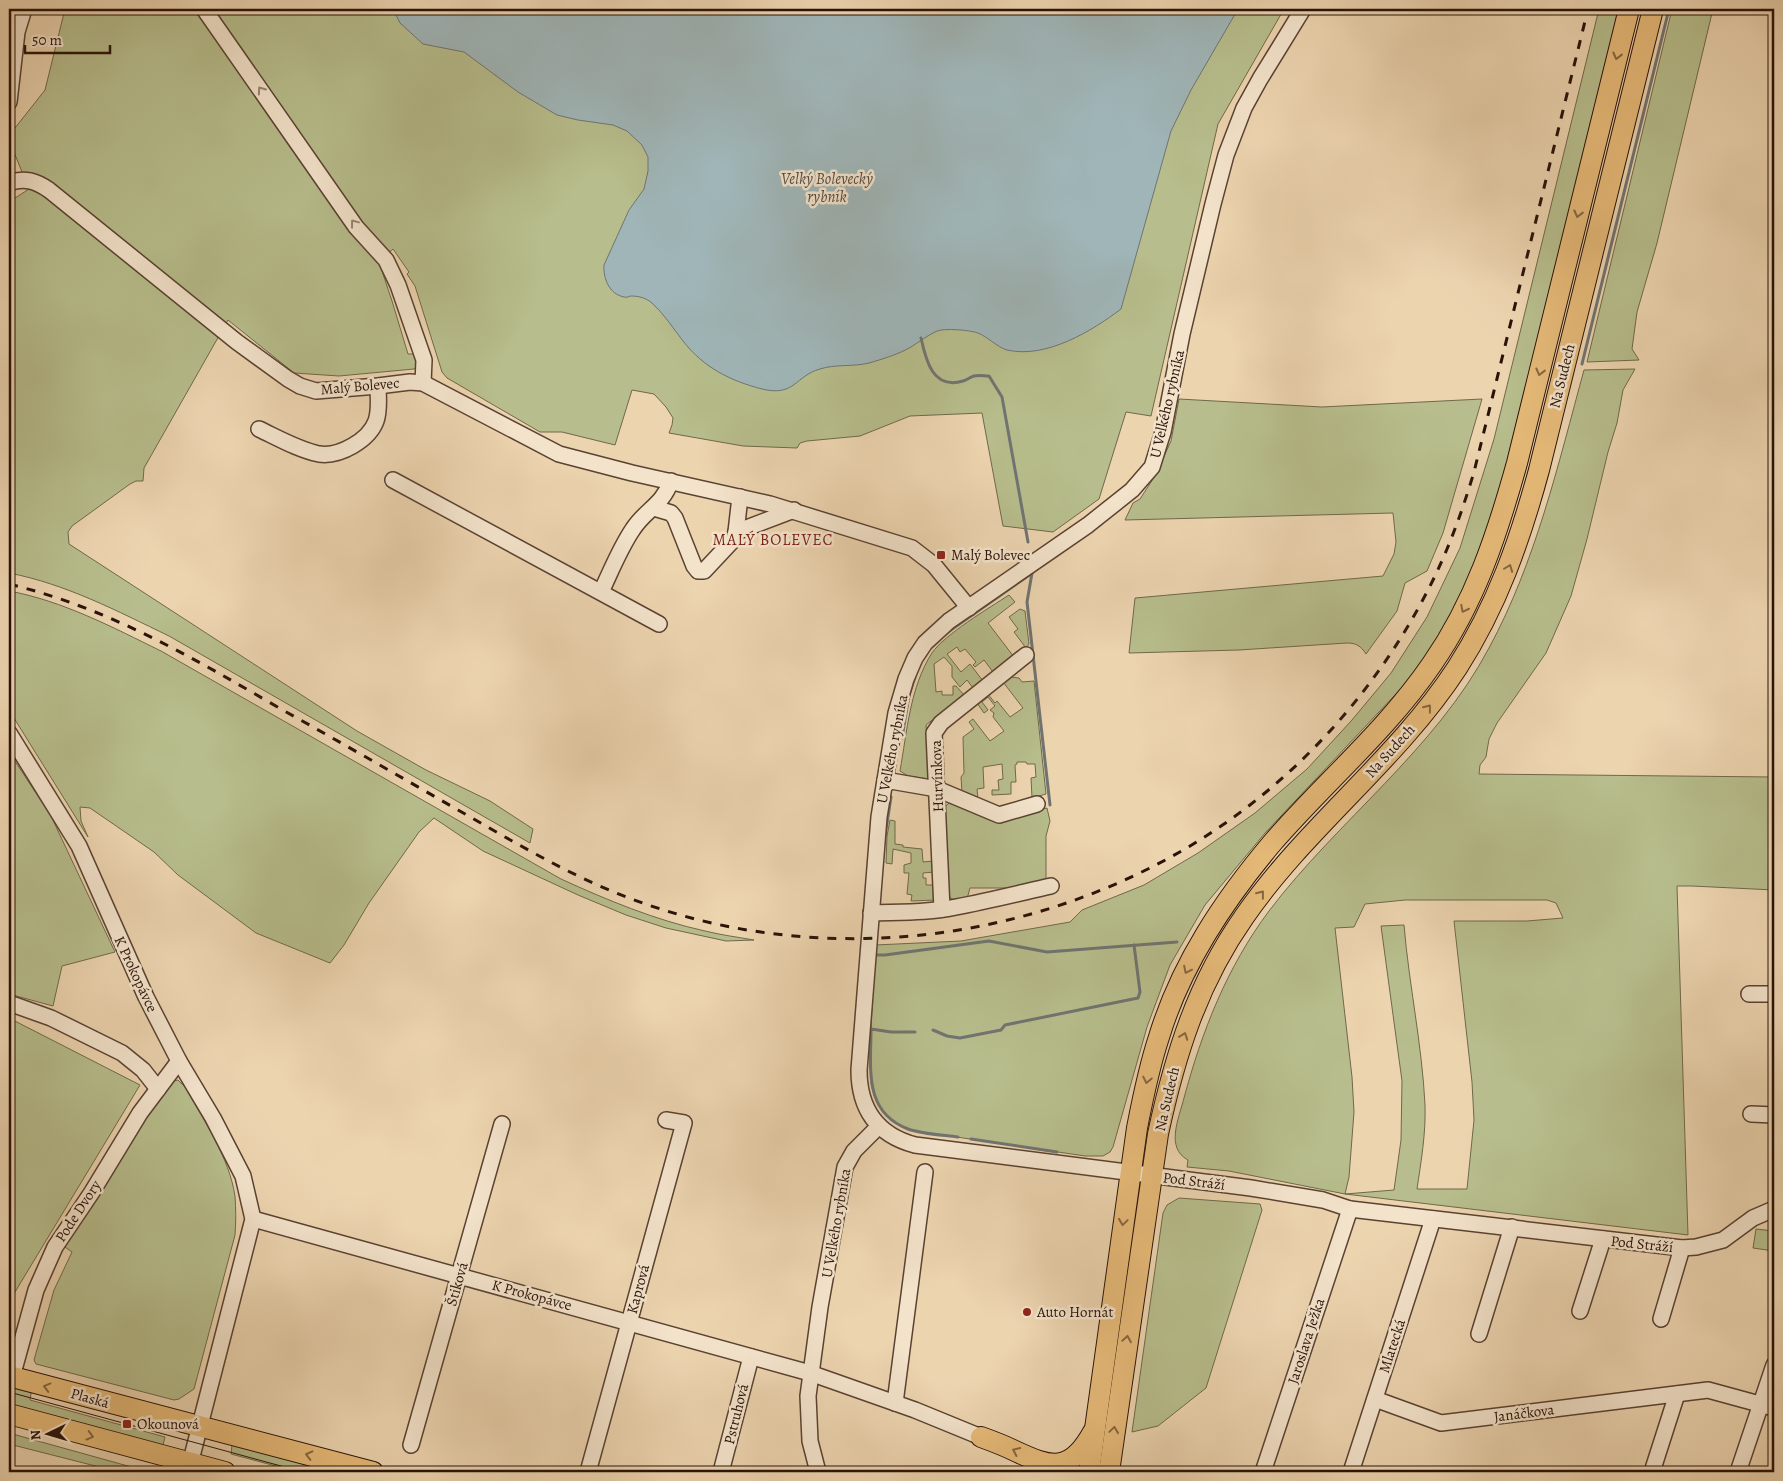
<svg xmlns="http://www.w3.org/2000/svg" width="1783" height="1481" viewBox="0 0 1783 1481" font-family="Alegreya,serif">
  <rect width="100%" height="100%" fill="#ecd4af"/>
  <filter id="stains"><feTurbulence type="fractalNoise" baseFrequency=".004" numOctaves="4"/><feColorMatrix values="0 0 0 0 .2 0 0 0 0 .09 0 0 0 0 .02 0 0 0 .5 -.17"/></filter>
  <radialGradient id="worn" r=".72"><stop offset=".6" stop-color="#630" stop-opacity="0"/><stop offset="1" stop-color="#630" stop-opacity=".3"/></radialGradient>
  <g fill="#b7bd8c" stroke="#70684a" fill-rule="evenodd">
    <path d="M65,9H1284L1218,124L1151,416L1126,412L1099,499L1053,532L1003,526L982,413L910,416L860,436L807,441L800,443L797,448L743,446L669,433L672,425L673,418L666,407L654,394L632,390L615,445L562,432H540L447,378L442,372L415,286L407,274L409,272L393,249L379,262L392,301L408,354H417V367L414,369L339,376L294,373L228,320L144,468L143,481H136L130,484L72,526L68,532L69,544L357,731L426,770L490,801L533,829L530,843L169,636C117,611 66,584 9,573V202L29,189L11,145V133L45,90Z"/>
    <path d="M1599,9H1620L1515,433L1491,520L1473,568L1457,606L1435,643L1410,679L1265,833L1205,905L1170,965L1147,1027L1113,1147L1110,1152L1103,1156H1085L909,1130L892,1121L879,1106L874,1095L871,1084V1029L875,945L961,941L1070,922L1082,910L1144,885L1198,853L1255,813L1307,769L1352,720L1391,673L1427,617L1460,548L1494,439Z"/>
    <path d="M1672,9H1713L1657,243L1637,312L1632,349L1639,360L1587,362Z"/>
    <path d="M1635,369L1623,390L1617,423L1608,452L1587,539L1571,596L1546,653L1497,723L1489,739L1486,757L1480,765L1479,774L1774,777V890L1692,886H1677L1688,1235L1345,1194L1229,1171L1187,1167L1188,1160C1165,1148 1179,1118 1184,1098C1202,1031 1227,967 1269,911C1338,820 1435,750 1489,648C1536,561 1558,465 1584,370ZM1405,900H1547L1556,903L1563,918L1527,921H1454L1472,1082L1474,1120L1467,1189H1417C1421,1162 1426,1133 1425,1105C1422,1044 1409,985 1404,925L1381,926L1402,1081L1401,1140L1394,1190L1345,1194L1349,1177L1354,1112L1352,1077L1335,928L1354,927L1365,904Z"/>
    <path d="M1179,399L1322,407L1482,399L1443,533L1427,571L1405,583L1397,611L1366,654C1361,646 1356,643 1347,643L1239,650L1129,653L1135,598L1383,576L1394,554L1396,542L1393,513L1125,520L1133,503L1140,499L1155,476L1171,441Z"/>
    <path d="M9,591C63,601 112,627 161,651L561,879C607,900 655,920 705,931C721,935 737,937 754,940L726,941L666,928L626,915L578,895L483,851L434,818L419,832L369,903L344,945L330,963L256,933L178,875L154,852L90,808L80,807L81,821L88,837L9,710Z"/>
    <path d="M1009,595L1015,602L988,623L1014,657L993,672L984,660L975,667L973,665L976,662L965,649L960,652L957,647L947,654L961,672L970,664L983,681L973,688L967,680L960,687L952,677V666L944,657L934,664L936,692L942,691V695H953V686H956L964,695L926,725L929,779L908,776L900,771C907,732 910,687 932,653C944,635 989,608 1009,595Z"/>
    <path d="M1020,609L1025,611L1029,644L1026,648L1014,632L1018,629L1009,617Z"/>
    <path d="M1011,677L1019,678L1022,682L1034,681L1046,794L1032,798L1031,778L1036,777L1035,764H1027L1026,762H1017V764L1015,765L1016,782H1011V794L992,795V790H999L998,780L1003,779L1002,764L983,767L984,788L977,789L978,799L962,792L961,777L964,773L963,737L974,729L969,722L973,719L990,741L1004,731L993,717L994,713L990,710L995,706L988,697L982,702L988,710L984,713L977,703L988,694L995,703L997,701L1010,717L1023,708L1003,682Z"/>
    <path d="M9,752L51,816L115,952L62,966L53,1006L9,994Z"/>
    <path d="M950,802L997,822L1047,808L1050,821L1046,836V885L1036,888H970L967,899L956,901L949,897L944,808Z"/>
    <path d="M890,820L895,821V844L903,845V847L922,849L923,862L933,861L934,872L923,873V878H926V885H935L936,900L911,901L912,895L907,894L909,873H904V865L911,863V853L893,849L892,864L886,863L887,836Z"/>
    <path d="M9,1018L140,1085L9,1302Z"/>
    <path d="M178,1080L185,1087C204,1121 229,1157 235,1196C236,1209 236,1222 235,1235L194,1389L179,1399L174,1400L36,1364L34,1360L54,1290L72,1252L62,1245L169,1082Z"/>
    <path d="M1179,1198L1260,1204L1262,1210L1206,1388L1158,1426L1132,1432L1163,1213L1167,1205Z"/>
    <path d="M1756,1229L1774,1231V1251L1753,1248Z"/>
    <path d="M9,1382L32,1388L30,1400L165,1437L162,1449L9,1406Z"/>
    <path d="M9,1433L146,1471L147,1472H119L9,1444Z"/>
    <path d="M232,1445L349,1472H298L231,1454Z"/>
  </g>
  <path fill="#9fb5b7" stroke="#707471" d="M393,9H1238L1191,90L1171,131L1121,309C1092,331 1046,359 1007,350C997,347 988,337 978,333C970,330 945,328 937,331C928,335 919,342 911,347C899,354 883,359 869,363C853,367 835,364 820,369C795,376 795,397 762,389C731,381 704,368 683,341C673,328 664,314 652,303C646,298 639,296 631,296C630,296 626,298 624,297C609,294 603,278 604,265L629,210L644,189L648,171V157L642,145L627,131L613,125L578,120L557,115L518,92L464,52L423,44L400,23Z"/>
  <g fill="none" stroke-linecap="round" stroke-linejoin="round">
    <g stroke="#707471" stroke-width="3">
      <path d="M921,338C926,361 933,390 963,381C967,380 970,377 974,376C978,375 984,376 989,376L1002,397L1028,542"/>
      <path d="M1582,364L1669,9"/>
      <path d="M1032,573L1027,602L1050,805"/>
      <path d="M945,634L1032,573"/>
      <path d="M902,738L909,695L915,677"/>
      <path d="M885,836L891,797"/>
      <path d="M874,955H885L989,941L1047,952L1177,942"/>
      <path d="M933,1030L947,1036L960,1038L1001,1030L1005,1025L1138,998L1140,992L1134,945"/>
      <path d="M915,1032H891L871,1029C871,1068 863,1112 908,1129C922,1134 943,1135 958,1137"/>
      <path d="M971,1139L1057,1152"/>
    </g>
    <defs>
      <g id="minor">
        <path d="M204,9L356,227L386,260L398,285L424,360L423,383"/>
        <path d="M1303,9L1260,79L1244,108L1226,155L1213,204L1182,334L1163,432L1152,467L1132,490L1088,525L949,621L925,643L915,658L906,679L896,713L879,817L859,1070C859,1109 877,1135 915,1145L1251,1188L1323,1200L1350,1209L1682,1248L1696,1247L1723,1240L1753,1218L1774,1209"/>
        <path d="M9,102L17,32L24,9"/>
        <path d="M9,183C24,177 36,181 49,190L237,342L288,379L300,386L316,391L378,386L410,382L423,383L559,454L632,473L770,504L912,548L934,565L969,608"/>
        <path d="M259,429C278,438 299,450 319,454C340,457 369,440 376,421C380,410 378,397 378,386"/>
        <path d="M393,480L659,624"/>
        <path d="M654,508L671,513L675,518L694,566L698,571H704L734,539L736,532L794,510"/>
        <path d="M736,532L740,497"/>
        <path d="M601,592C611,571 620,548 633,529C646,509 662,506 671,481"/>
        <path d="M9,733L79,846L146,997L179,1061L213,1118L243,1176L253,1219L188,1472"/>
        <path d="M885,780L937,789L999,815L1037,804"/>
        <path d="M942,909L934,733L941,723L1026,655"/>
        <path d="M871,913C899,912 929,913 956,907C988,901 1020,893 1051,886"/>
        <path d="M1749,994H1774"/>
        <path d="M9,1003L51,1018L122,1053L143,1070L158,1089"/>
        <path d="M1751,1114L1774,1115"/>
        <path d="M253,1219L810,1373L915,1410L981,1437"/>
        <path d="M1580,1311L1603,1239"/>
        <path d="M1661,1319L1682,1248"/>
        <path d="M1479,1334L1512,1227"/>
        <path d="M12,1377L36,1290L55,1247L92,1192L140,1113L179,1061"/>
        <path d="M1375,1399L1441,1423L1708,1390L1774,1408"/>
        <path d="M895,1403L925,1172"/>
        <path d="M411,1445L502,1124"/>
        <path d="M588,1472L684,1123L666,1120"/>
        <path d="M721,1472L751,1357"/>
        <path d="M818,1472L810,1441L808,1396L820,1307L845,1167L854,1151L879,1126"/>
        <path d="M1263,1472L1350,1209"/>
        <path d="M1351,1472L1433,1219"/>
        <path d="M1652,1472L1677,1394"/>
        <path d="M1738,1472L1774,1365"/>
      </g>
      <g id="major">
        <path d="M9,1376L373,1472"/>
        <path d="M9,1414L225,1472"/>
        <path d="M981,1437C992,1441 1003,1445 1013,1450C1051,1468 1070,1474 1093,1432"/>
        <path d="M1089,1472L1137,1128C1143,1097 1149,1067 1159,1037C1181,964 1224,900 1273,842C1325,782 1387,730 1432,664C1475,602 1497,535 1517,463L1629,9"/>
        <path d="M1109,1472L1158,1134C1175,1055 1197,984 1244,917C1306,827 1397,760 1457,668C1497,606 1520,540 1539,470L1653,9"/>
      </g>
    </defs>
    <use href="#minor" stroke="#5a4232" stroke-width="18"/>
    <use href="#major" stroke="#291209" stroke-width="22"/>
    <use href="#minor" stroke="#f3e3cb" stroke-width="15"/>
    <use href="#major" stroke="#e6ba78" stroke-width="20"/>
    <path stroke="#291209" stroke-width="1" d="M9,1392L303,1472"/>
    <path stroke="#291209" stroke-width="3" stroke-dasharray="9 9" stroke-linecap="butt" d="M9,584C111,609 191,657 281,709C340,742 399,776 458,810C509,839 560,870 614,892C793,966 1000,950 1169,858C1281,797 1372,700 1429,588C1448,551 1462,512 1474,472L1588,9"/>
  </g>
  <defs><path id="oneway-chevron" d="M-2-3.5L2.5 0L-2 3.5" fill="none" stroke-width="1.6" stroke-linecap="round" stroke-linejoin="round" transform="scale(1.25)"/></defs>
  <g stroke="#886640">
    <use href="#oneway-chevron" transform="translate(1617 56) rotate(104)"/>
    <use href="#oneway-chevron" transform="translate(1578 214) rotate(104)"/>
    <use href="#oneway-chevron" transform="translate(1540 372) rotate(104)"/>
    <use href="#oneway-chevron" transform="translate(1509 568) rotate(-69)"/>
    <use href="#oneway-chevron" transform="translate(1464 609) rotate(117)"/>
    <use href="#oneway-chevron" transform="translate(1428 708) rotate(-52)"/>
    <use href="#oneway-chevron" transform="translate(1261 894) rotate(-52)"/>
    <use href="#oneway-chevron" transform="translate(1187 970) rotate(116)"/>
    <use href="#oneway-chevron" transform="translate(1184 1036) rotate(-70)"/>
    <use href="#oneway-chevron" transform="translate(1147 1080) rotate(102)"/>
    <use href="#oneway-chevron" transform="translate(1123 1222) rotate(98)"/>
    <use href="#oneway-chevron" transform="translate(1127 1339) rotate(-81)"/>
    <use href="#oneway-chevron" transform="translate(47 1387) rotate(-165)"/>
    <use href="#oneway-chevron" transform="translate(1114 1430) rotate(-82)"/>
    <use href="#oneway-chevron" transform="translate(90 1436) rotate(15)"/>
    <use href="#oneway-chevron" transform="translate(1016 1451) rotate(-155)"/>
    <use href="#oneway-chevron" transform="translate(309 1455) rotate(-166)"/>
  </g>
  <g stroke="#988574">
    <use href="#oneway-chevron" transform="translate(261 90) rotate(-125)"/>
    <use href="#oneway-chevron" transform="translate(354 223) rotate(-127)"/>
  </g>
  <g fill="#8f2418" stroke="#f3e3cb" stroke-width="2">
    <rect x="936" y="550" width="10" height="10" rx="2.5"/>
    <circle cx="1027" cy="1312" r="5"/>
    <rect x="122" y="1419" width="10" height="10" rx="2.5"/>
  </g>
  <g text-anchor="middle" dominant-baseline="central" stroke-width="5" stroke-linejoin="round" paint-order="stroke">
    <g font-size="15" fill="#291209" stroke="#f3e3cb">
      <text transform="translate(1562 376) rotate(-76)">Na Sudech</text>
      <text transform="translate(360 386) rotate(-5)">Malý Bolevec</text>
      <text transform="translate(1167 404) rotate(-77)">U Velkého rybníka</text>
      <text transform="translate(892 749) rotate(-79)">U Velkého rybníka</text>
      <text transform="translate(1390 751) rotate(-48)">Na Sudech</text>
      <text transform="translate(937 776) rotate(-92)">Hurvínkova</text>
      <text transform="translate(136 974) rotate(65)">K Prokopávce</text>
      <text transform="translate(1167 1099) rotate(-77)">Na Sudech</text>
      <text transform="translate(1194 1181) rotate(7)">Pod Stráží</text>
      <text transform="translate(78 1211) rotate(-57)">Pode Dvory</text>
      <text transform="translate(836 1223) rotate(-80)">U Velkého rybníka</text>
      <text transform="translate(1642 1244) rotate(6)">Pod Stráží</text>
      <text transform="translate(457 1284) rotate(-74)">Štiková</text>
      <text transform="translate(638 1289) rotate(-75)">Kaprová</text>
      <text transform="translate(532 1295) rotate(15)">K Prokopávce</text>
      <text transform="translate(1306 1341) rotate(-72)">Jaroslava Ježka</text>
      <text transform="translate(1392 1346) rotate(-72)">Mlatecká</text>
      <text transform="translate(90 1398) rotate(16)">Plaská</text>
      <text transform="translate(1524 1413) rotate(-7)">Janáčkova</text>
      <text transform="translate(736 1414) rotate(-76)">Pstruhová</text>
    </g>
    <g font-size="15" fill="#291209" stroke="#f3e3cb" text-anchor="start">
      <text x="951" y="555">Malý Bolevec</text>
      <text x="1037" y="1312">Auto Hornát</text>
      <text x="137" y="1424">Okounová</text>
    </g>
    <g font-size="16" font-style="italic" fill="#524b46" stroke="#f3e3cb">
      <text x="827" y="179">Velký Bolevecký<tspan x="827" dy="18">rybník</tspan></text>
    </g>
    <g font-size="16" letter-spacing="1" fill="#7a1f14" stroke="#f3e3cb">
      <text x="773" y="540">MALÝ BOLEVEC</text>
    </g>
  </g>
  <rect width="1783" height="1481" fill="none" stroke="#ecd4af" stroke-width="30"/>
  <rect x="10" y="10" width="1763" height="1461" fill="none" stroke="#291209" stroke-width="2.5"/>
  <rect x="15" y="15" width="1753" height="1451" fill="none" stroke="#291209"/>
  <g transform="translate(48 1434) rotate(265)" stroke="#f3e3cb" stroke-width="4" paint-order="stroke">
  <path d="M0-4L9 19L0 12L-9 19Z" fill="#291209"/>
  <text y="-8" font-size="14" font-weight="bold" text-anchor="middle" fill="#291209">N</text>
  </g>
  <path d="M25 45v8h85v-8" fill="none" stroke="#291209" stroke-width="2.5"/>
  <text x="32" y="45" font-size="15" fill="#291209" stroke="#f3e3cb" stroke-width="4" paint-order="stroke">50 m</text>
  <rect width="100%" height="100%" filter="url(#stains)"/>
  <rect width="100%" height="100%" fill="url(#worn)"/>
</svg>
